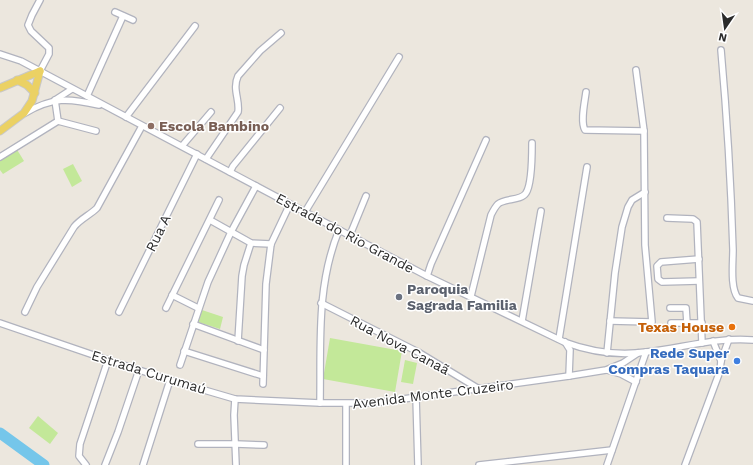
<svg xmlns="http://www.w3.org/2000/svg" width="753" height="465" viewBox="0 0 753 465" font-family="'Work Sans',sans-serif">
  <rect width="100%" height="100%" fill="#ece7de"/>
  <g fill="#c3e899">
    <path d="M16,148L24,161L3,174L0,170V158Z"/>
    <path d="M73,164L82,181L72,187L63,169Z"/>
    <path d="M202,310L223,317L220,329L198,322Z"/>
    <path d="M330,338L402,351L395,392L323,379Z"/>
    <path d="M405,360L417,363L413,384L401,382Z"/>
    <path d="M38,416L58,433L50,444L29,428Z"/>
  </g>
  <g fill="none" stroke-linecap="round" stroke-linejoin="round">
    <path stroke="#75c6ea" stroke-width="11" d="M0,433L44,465"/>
    <defs>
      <g id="minor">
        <path d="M115,12L133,20"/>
        <path d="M721,50C727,117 731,184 733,250C733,263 730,288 738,298L753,301"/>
        <path d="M0,54L21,61L305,212L427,276L564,342C591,352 618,356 646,352C682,348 717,337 753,340"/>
        <path d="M40,71L49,54V48L31,31L28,25L32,15L40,0"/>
        <path d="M586,92C585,101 580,122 585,130L644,131"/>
        <path d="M87,96L123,16"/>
        <path d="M55,100L58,121"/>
        <path d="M55,100L72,89"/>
        <path d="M25,113C53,97 68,98 99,105"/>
        <path d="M126,117L195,26"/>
        <path d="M182,146L211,112"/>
        <path d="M0,157L58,121L96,131"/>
        <path d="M206,159L238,112C240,100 232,89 238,76L260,51L281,33"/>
        <path d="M230,172L233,166L280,108"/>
        <path d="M305,212L399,57"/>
        <path d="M667,218L693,219L697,222L702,343"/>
        <path d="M210,220L251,243L271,244"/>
        <path d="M350,235L366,196"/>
        <path d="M699,259L661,262L657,266L658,279L662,282L699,281"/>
        <path d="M427,276L431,264L486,140"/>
        <path d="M172,295L198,308"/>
        <path d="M471,296L491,215C493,211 495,207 498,204C505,198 521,201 526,193C532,184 532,153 532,143"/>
        <path d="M321,303L418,352L479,389"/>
        <path d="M166,308L219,200"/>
        <path d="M670,308H686L687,323"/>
        <path d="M25,312L37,287L74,227C80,219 90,215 97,208L142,126"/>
        <path d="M119,312L197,154"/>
        <path d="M522,321L541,211"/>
        <path d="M610,321L652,322L645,245L644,131L636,70"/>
        <path d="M0,323L108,360L170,380L235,399L320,403H374L569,376L606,370L623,363L638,353"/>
        <path d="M671,323H702"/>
        <path d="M193,324L264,350"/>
        <path d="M559,339L587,167"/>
        <path d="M238,341L242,276L244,265L251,243"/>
        <path d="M713,341L721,361"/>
        <path d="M565,342L570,350L569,376"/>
        <path d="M184,351L263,376"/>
        <path d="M607,353L615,273L622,227L628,207L632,200L645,192"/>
        <path d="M180,365L208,282L231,232L256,186"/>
        <path d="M607,370L621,374L636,382"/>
        <path d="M263,384L266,284L271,244L290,204"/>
        <path d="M416,397L418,465"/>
        <path d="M235,399L234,415L236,465"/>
        <path d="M320,403C321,344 316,286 339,230"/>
        <path d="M346,404V465"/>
        <path d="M198,444H236L264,445"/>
        <path d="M86,465L79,456L80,444L108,360"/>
        <path d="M105,465L118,432L139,370"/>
        <path d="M143,465L170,380"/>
        <path d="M479,465L612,450"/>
        <path d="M607,465L646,352"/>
        <path d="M685,465L720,371L721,361L729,339"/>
      </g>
      <g id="major">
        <path d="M17,80L27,85L35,93"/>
        <path d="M0,88L40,71"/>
        <path d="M0,131L24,113L32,101L40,71"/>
      </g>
    </defs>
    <use href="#minor" stroke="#b1b3be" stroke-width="8"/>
    <use href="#major" stroke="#c8c8c8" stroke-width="9"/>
    <use href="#minor" stroke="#fff" stroke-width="5.5"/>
    <use href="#major" stroke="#ebd164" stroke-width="7"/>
  </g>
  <circle fill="#8d6e63" stroke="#fff" stroke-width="1.5" cx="151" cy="126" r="4"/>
  <circle fill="#6b7280" stroke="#fff" stroke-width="1.5" cx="399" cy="297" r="4"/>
  <circle fill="#e8710a" stroke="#fff" stroke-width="1.5" cx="732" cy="327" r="4"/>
  <circle fill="#3f7fe0" stroke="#fff" stroke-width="1.5" cx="737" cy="361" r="4"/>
  <g text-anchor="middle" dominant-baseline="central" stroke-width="3" stroke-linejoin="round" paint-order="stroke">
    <g font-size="14" font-weight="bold" fill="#785e54" stroke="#fff" text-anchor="start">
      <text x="159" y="126">Escola Bambino</text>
    </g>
    <g font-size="14" fill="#2b2b2b" stroke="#fff">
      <text transform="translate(158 233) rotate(-64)">Rua A</text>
      <text transform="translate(345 233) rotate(28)">Estrada do Rio Grande</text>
      <text transform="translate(400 345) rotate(28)">Rua Nova Canaã</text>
      <text transform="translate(149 372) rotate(17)">Estrada Curumaú</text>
      <text transform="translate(433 394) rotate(-7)">Avenida Monte Cruzeiro</text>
    </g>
    <g font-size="14" font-weight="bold" fill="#5b616d" stroke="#fff" text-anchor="start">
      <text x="407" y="289">Paroquia<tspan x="407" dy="16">Sagrada Familia</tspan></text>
    </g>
    <g font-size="14" font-weight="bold" fill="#c56008" stroke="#fff" text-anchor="end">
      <text x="724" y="327">Texas House</text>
    </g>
    <g font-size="14" font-weight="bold" fill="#366cbe" stroke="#fff" text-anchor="end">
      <text x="729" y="353">Rede Super<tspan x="729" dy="16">Compras Taquara</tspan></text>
    </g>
  </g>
  <g transform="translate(725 28) rotate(193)" stroke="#ffffff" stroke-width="3" paint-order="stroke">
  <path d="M0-3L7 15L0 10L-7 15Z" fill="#2b2b2b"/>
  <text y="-6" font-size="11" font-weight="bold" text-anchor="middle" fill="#2b2b2b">N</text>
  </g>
</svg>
